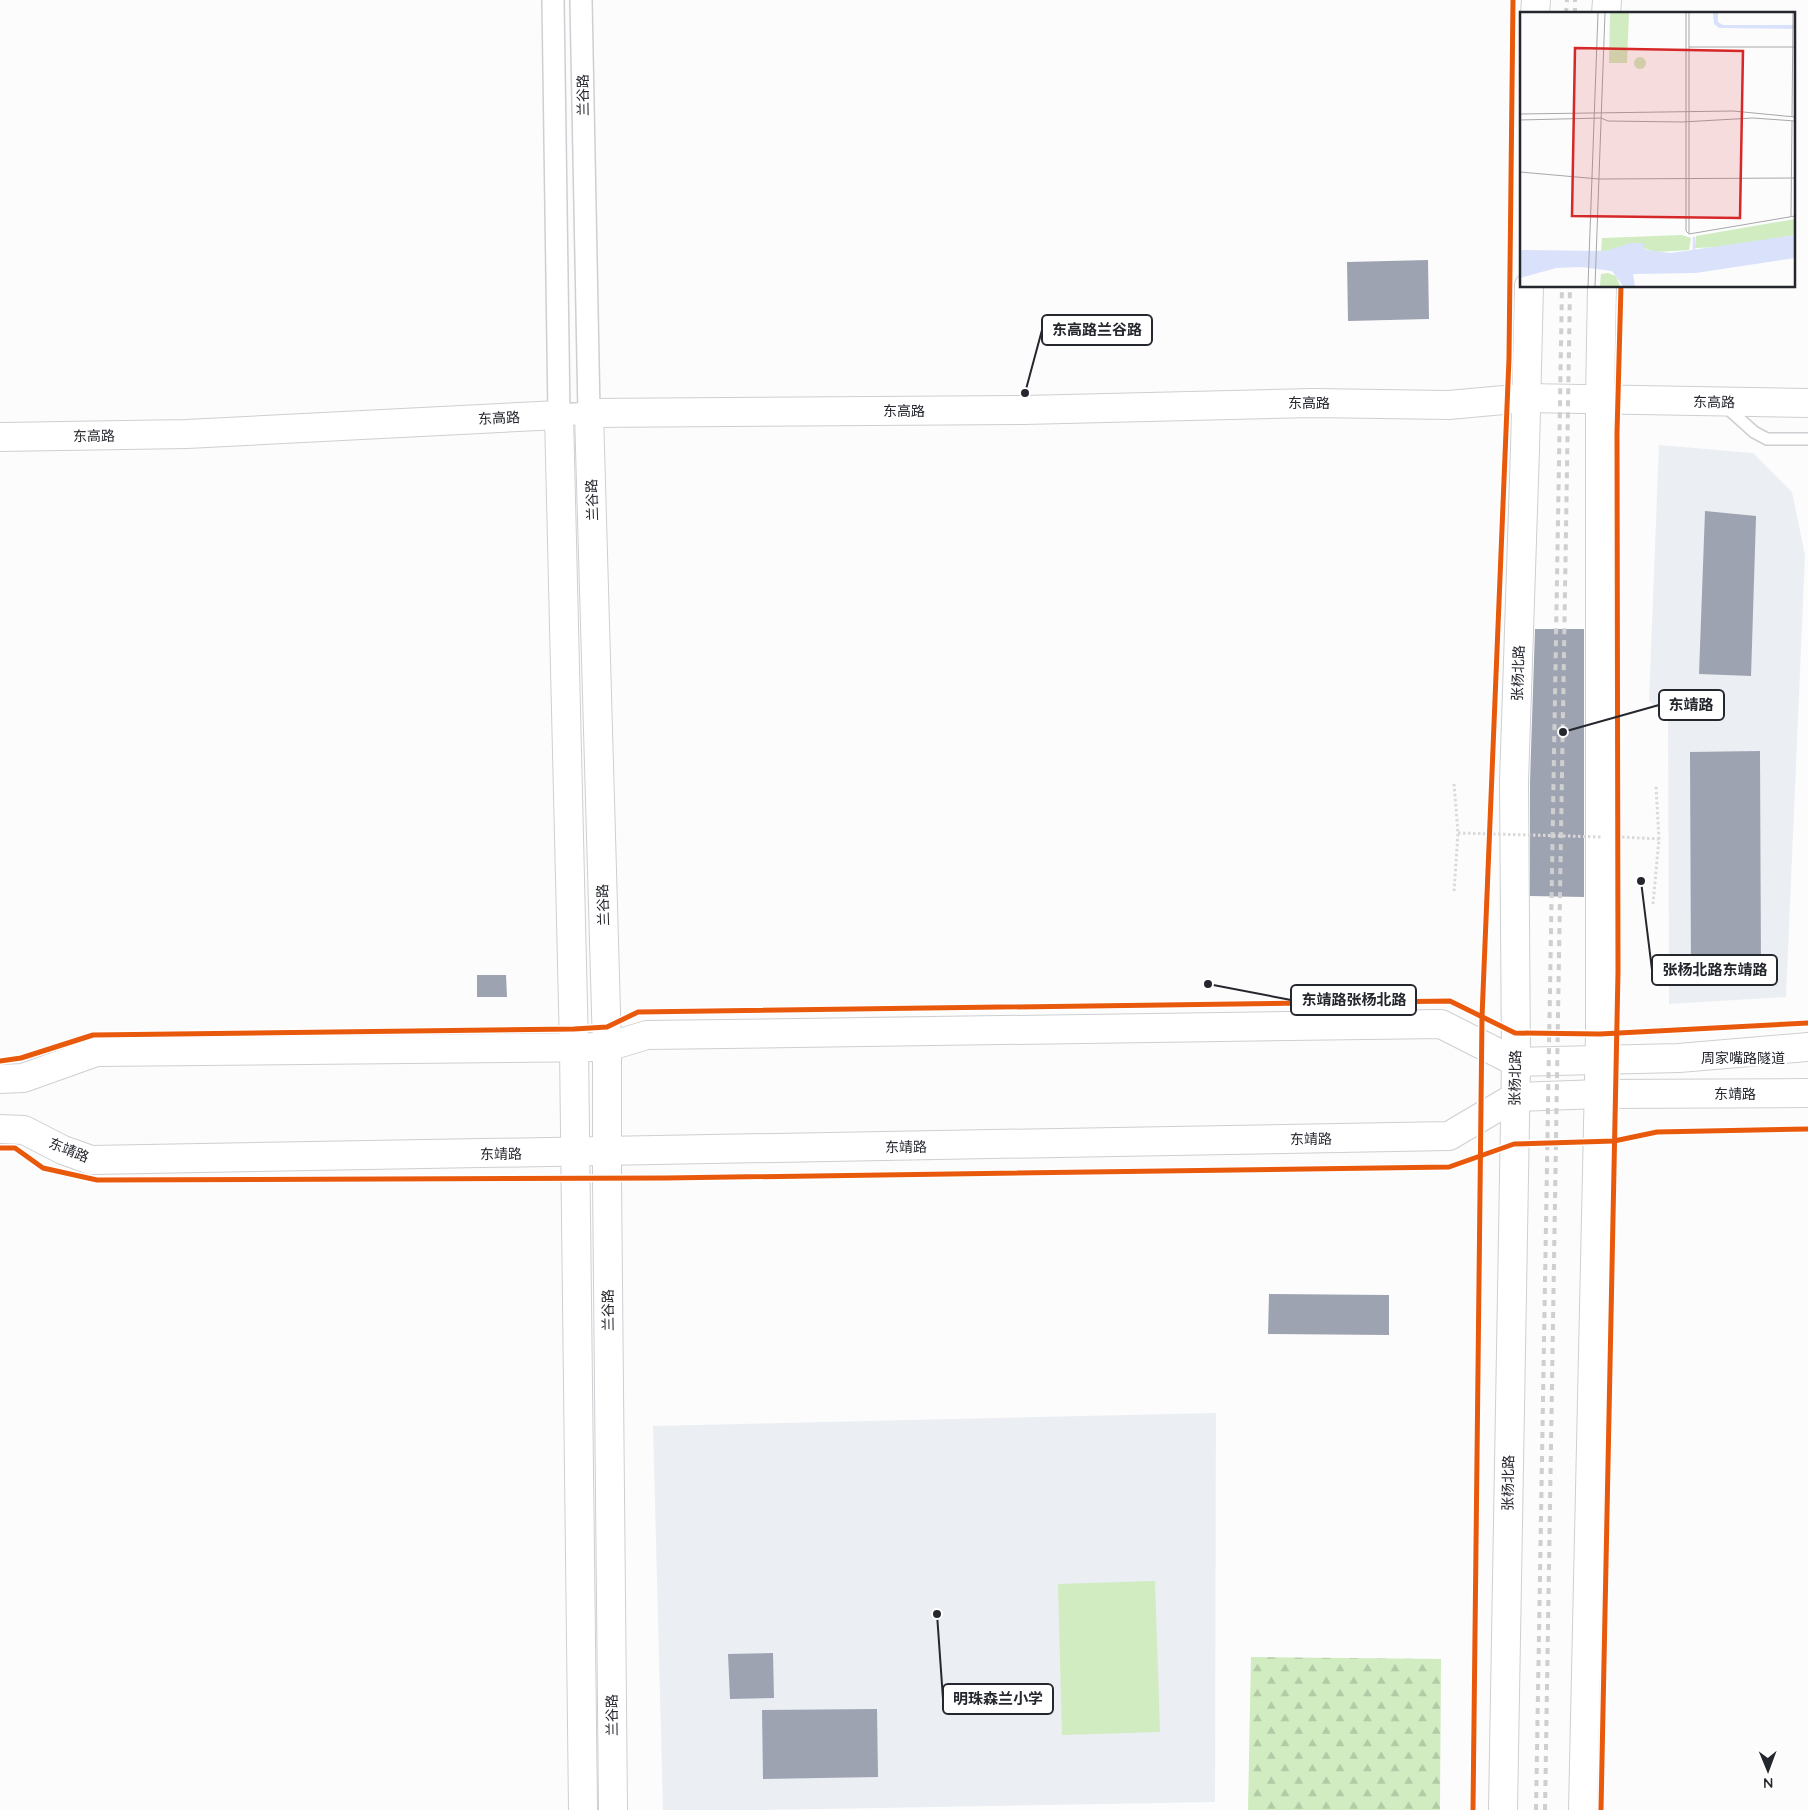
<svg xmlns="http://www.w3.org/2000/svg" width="1808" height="1810" viewBox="0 0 1808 1810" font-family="Quicksand,'Noto Sans SC',sans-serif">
  <defs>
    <pattern id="forest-firs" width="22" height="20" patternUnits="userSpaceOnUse" patternTransform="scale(1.25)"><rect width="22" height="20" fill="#d0ecc0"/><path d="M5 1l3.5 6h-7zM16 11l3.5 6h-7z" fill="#b2caa5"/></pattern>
  </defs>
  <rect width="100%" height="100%" fill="#fcfcfc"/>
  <g fill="#ebeef3">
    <path d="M1659,445L1753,453L1792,492L1805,555L1786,997L1669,1004L1668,718L1649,701Z"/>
    <path d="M1216,1413L1215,1802L763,1810H663L653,1426Z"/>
  </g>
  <path fill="url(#forest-firs)" d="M1251,1657L1441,1659L1440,1810H1248Z"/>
  <path fill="#d0ecc0" d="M1155,1581L1160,1732L1062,1735L1058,1584Z"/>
  <g fill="#9ea3b1">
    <path d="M1428,260L1429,319L1348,321L1347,262Z"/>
    <path d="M1705,511L1756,516L1751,676L1699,674Z"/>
    <path d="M1535,629H1584V897L1530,896V782Z"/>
    <path d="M1760,751L1761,974H1691L1690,752Z"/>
    <path d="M477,975H506L507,997H477Z"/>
    <path d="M1269,1294L1389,1295V1335L1268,1334Z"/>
    <path d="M773,1653L774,1698L730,1699L728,1654Z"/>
    <path d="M877,1709L878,1777L763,1779L762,1710Z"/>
  </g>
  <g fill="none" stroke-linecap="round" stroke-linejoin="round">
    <defs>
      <path id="lane" d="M1725,406L1754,432L1767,439H1808"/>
      <path id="street" d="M553,0L559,415L589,413L581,0"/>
      <g id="secondary">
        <path d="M1535,14L1536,0"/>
        <path d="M1606,14L1607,0"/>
        <path d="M0,437L187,434L559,415L574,1047L583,1810"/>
        <path d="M613,1810L607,1178V1047L589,413L1024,410L1313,403L1449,405L1526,398L1808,403"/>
        <path d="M1503,1810L1516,1062L1514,782L1525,449L1529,286"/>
        <path d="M1583,1810L1600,1034V400L1602,286"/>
      </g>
      <g id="primary">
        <path d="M0,1079L23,1078L96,1052L607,1047L647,1035L1441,1024L1516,1062L1679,1058L1808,1047"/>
        <path d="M0,1129L24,1130L63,1150L91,1160L1449,1136L1515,1097L1599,1094L1808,1093"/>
      </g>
    </defs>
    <use href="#lane" stroke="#cdcfd2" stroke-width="14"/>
    <use href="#street" stroke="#cdcfd2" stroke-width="24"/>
    <use href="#secondary" stroke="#cdcfd2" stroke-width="30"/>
    <use href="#primary" stroke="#cdcfd2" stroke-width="30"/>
    <g stroke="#dadada" stroke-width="3" stroke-dasharray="2.5 2.5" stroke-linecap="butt">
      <path d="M1454,784L1458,833L1454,892"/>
      <path d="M1622,837L1659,839"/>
      <path d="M1653,904L1659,839L1656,786"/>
    </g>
    <use href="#lane" stroke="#fff" stroke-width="11"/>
    <use href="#street" stroke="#fff" stroke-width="21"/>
    <use href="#secondary" stroke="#fff" stroke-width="28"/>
    <use href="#primary" stroke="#fff" stroke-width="28"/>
    <g stroke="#cfcfd0" stroke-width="4" stroke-dasharray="6 6" stroke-linecap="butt">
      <path d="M1566,14L1567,0"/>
      <path d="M1575,14V0"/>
      <path d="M1536,1810L1562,286"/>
      <path d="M1545,1810L1570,286"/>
    </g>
    <path stroke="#dadada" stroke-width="3" stroke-dasharray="2.5 2.5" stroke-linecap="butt" d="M1458,833L1602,837"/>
    <defs>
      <g id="cycleway">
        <path d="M0,1061L21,1058L93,1035L574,1029L607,1027L638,1012L1450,1001L1515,1033L1600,1034L1808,1023"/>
        <path d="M0,1148H15L43,1168L97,1180L666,1178L1449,1167L1514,1144L1614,1141L1657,1132L1808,1129"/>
        <path d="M1473,1810L1482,1017L1509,358L1513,0"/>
        <path d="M1601,1810L1618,972L1617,433L1621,286"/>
      </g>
    </defs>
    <use href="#cycleway" stroke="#fff" stroke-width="8"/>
    <use href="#cycleway" stroke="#e8590c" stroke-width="5"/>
  </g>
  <g text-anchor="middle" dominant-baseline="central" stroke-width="5" stroke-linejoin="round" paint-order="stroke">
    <g font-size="14" fill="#25272e" stroke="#fff">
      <text transform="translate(583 95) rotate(-91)">兰谷路</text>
      <text transform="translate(1714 402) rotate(1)">东高路</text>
      <text x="1309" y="403">东高路</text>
      <text x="904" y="411">东高路</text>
      <text transform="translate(499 418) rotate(-3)">东高路</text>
      <text transform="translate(94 436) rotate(-1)">东高路</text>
      <text transform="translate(592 500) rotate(-92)">兰谷路</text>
      <text transform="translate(1518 673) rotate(-88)">张杨北路</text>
      <text transform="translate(603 905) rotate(-92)">兰谷路</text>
      <text x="1743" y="1058">周家嘴路隧道</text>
      <text transform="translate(1515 1078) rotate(-89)">张杨北路</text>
      <text x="1735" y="1094">东靖路</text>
      <text transform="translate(1311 1139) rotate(-1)">东靖路</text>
      <text transform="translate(906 1147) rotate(-1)">东靖路</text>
      <text transform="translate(69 1150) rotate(22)">东靖路</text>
      <text transform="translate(501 1154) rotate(-1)">东靖路</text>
      <text transform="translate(608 1310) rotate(-91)">兰谷路</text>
      <text transform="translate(1508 1483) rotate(-89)">张杨北路</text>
      <text transform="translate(612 1715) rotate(-91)">兰谷路</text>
    </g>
  </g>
  <g transform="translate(1520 12)">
    <rect width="275" height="275" fill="#fcfcfc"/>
    <path d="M90,1H109L107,51H89Z" fill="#d0ecc0"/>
    <path d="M275,207V223L200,235L175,236L176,224ZM162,223L171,226L169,238L135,240L123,236L122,231L81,240L82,226ZM88,261L96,264L100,274H80L81,262Z" fill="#d0ecc0"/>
    <path d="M114 51a6 6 0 1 1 12 0a6 6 0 1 1-12 0Z" fill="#d0ecc0"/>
    <path d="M193,1H198V10L203,13H275V17L199,16L194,12ZM275,223V246L176,261L113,262L115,274H103L92,259L61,255L36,256L0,266V238L86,239L110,231H123V236L127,238L151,241Z" fill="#d9e2fa"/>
    <path fill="none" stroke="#d9e2fa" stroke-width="2.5" d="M174,241V225"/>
    <path fill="none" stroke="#a6a7aa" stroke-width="1" d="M166,1V219L169,222M169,35H275M0,102L213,99L275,105M272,105L273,1M0,108L81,106L88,109L162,110L233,106L275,109M0,160L79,167L275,166M271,205L272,109M169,221V1M169,222L275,204M68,274L78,1M75,274L85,1"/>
    <path fill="#d62828" fill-opacity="0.15" stroke="#d62828" stroke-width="2.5" d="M55,36L223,39L220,206L52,204Z"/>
    <rect width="275" height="275" fill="none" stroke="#25272e" stroke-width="2.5"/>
  </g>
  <path fill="none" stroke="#25272e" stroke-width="2" d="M1025 393L1042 330M1563 732L1659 705M1641 881L1652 970M1208 984L1291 1000M937 1614L943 1699"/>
  <g fill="#25272e" stroke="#fff" stroke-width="2">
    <circle cx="1025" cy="393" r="5"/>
    <circle cx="1563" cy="732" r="5"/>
    <circle cx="1641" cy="881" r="5"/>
    <circle cx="1208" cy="984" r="5"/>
    <circle cx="937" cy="1614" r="5"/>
  </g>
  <g fill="#fff" stroke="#25272e" stroke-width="2">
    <rect x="1042" y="315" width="110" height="30" rx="5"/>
    <rect x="1659" y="690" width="65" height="30" rx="5"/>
    <rect x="1652" y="955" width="125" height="30" rx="5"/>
    <rect x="1291" y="985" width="125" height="30" rx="5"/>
    <rect x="943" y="1684" width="110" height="30" rx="5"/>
  </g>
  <g font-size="15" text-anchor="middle" font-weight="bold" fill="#25272e">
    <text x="1097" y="335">东高路兰谷路</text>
    <text x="1691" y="710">东靖路</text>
    <text x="1715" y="975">张杨北路东靖路</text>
    <text x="1354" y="1005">东靖路张杨北路</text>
    <text x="998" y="1704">明珠森兰小学</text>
  </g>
  <g transform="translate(1768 1770) rotate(179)" stroke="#ffffff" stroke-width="4" paint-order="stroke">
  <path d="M0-4L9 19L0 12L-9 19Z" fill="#25272e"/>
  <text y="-8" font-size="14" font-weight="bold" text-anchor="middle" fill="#25272e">N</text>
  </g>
</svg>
